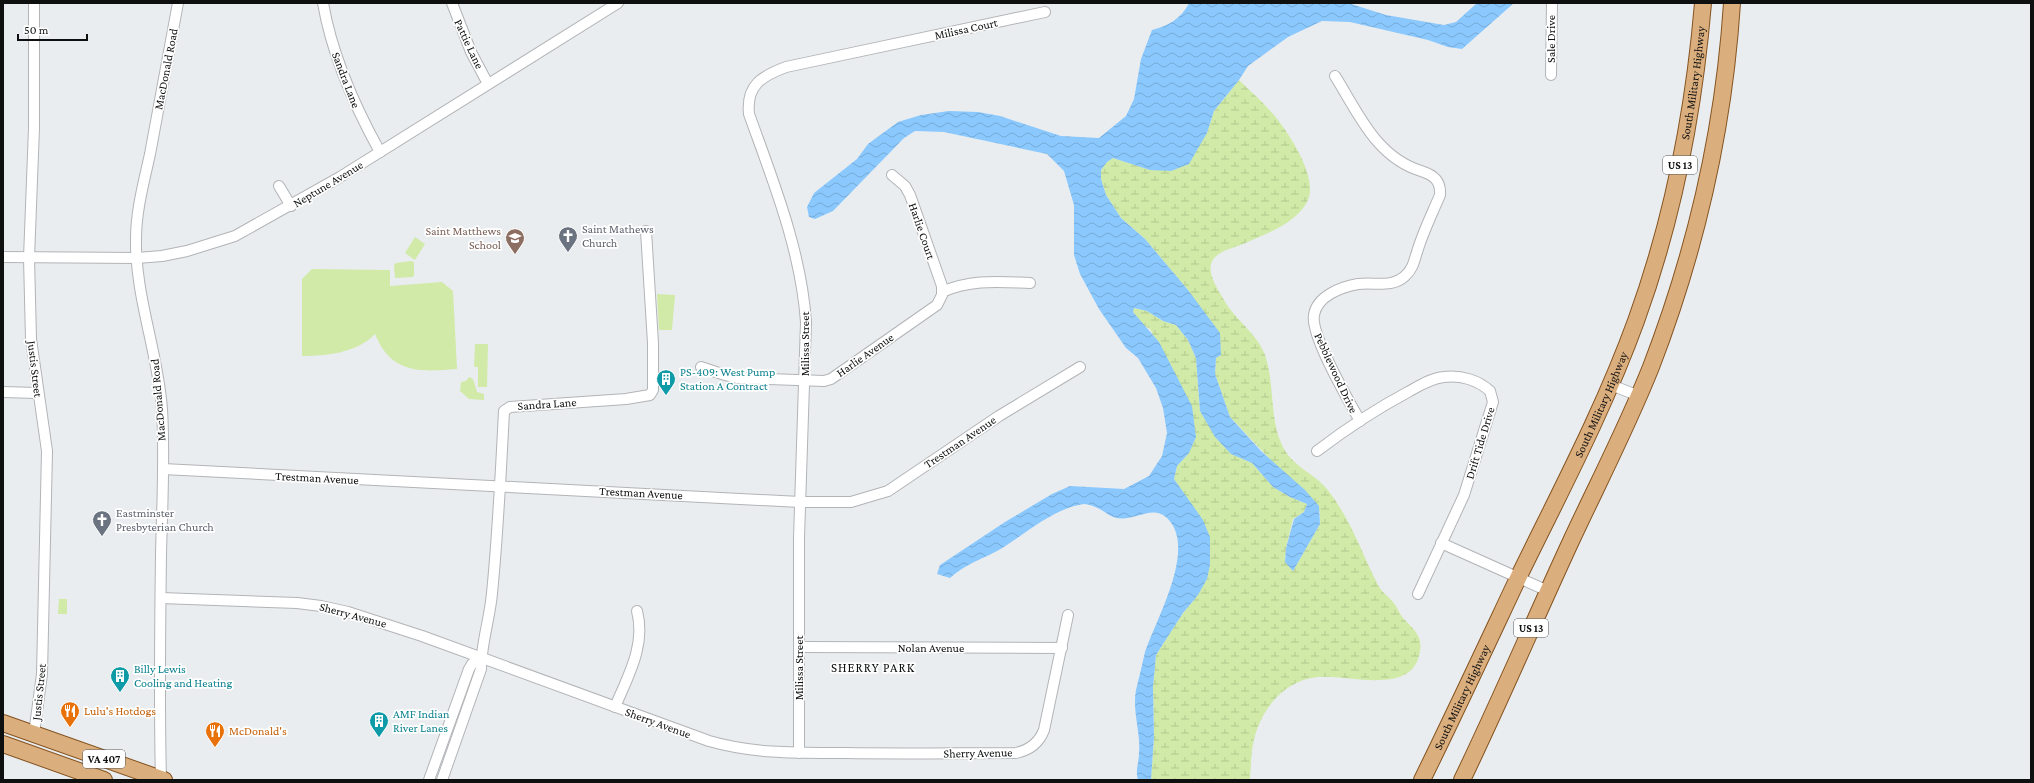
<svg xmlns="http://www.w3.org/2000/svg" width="2034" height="783" viewBox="0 0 2034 783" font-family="'Crimson Pro',serif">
  <defs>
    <pattern id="wetland-marsh" width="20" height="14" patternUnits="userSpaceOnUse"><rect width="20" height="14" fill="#d1eaa8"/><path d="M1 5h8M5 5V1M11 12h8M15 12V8" fill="none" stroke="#b2c88f"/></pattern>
    <pattern id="water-waves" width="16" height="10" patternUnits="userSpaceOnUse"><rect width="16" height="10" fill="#8ac8fe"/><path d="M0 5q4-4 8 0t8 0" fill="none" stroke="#76abd8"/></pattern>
  </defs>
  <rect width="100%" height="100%" fill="#eaedef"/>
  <path fill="url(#wetland-marsh)" d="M1239,80C1251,92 1263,102 1274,115C1288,132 1320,179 1307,202C1295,225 1261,236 1238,246C1229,249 1214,253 1211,264C1208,276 1219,291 1224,300C1235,320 1257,333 1265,355C1275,384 1269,417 1282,445C1292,467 1313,472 1327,489C1352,521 1361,552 1379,587C1383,593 1388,596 1392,601C1397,606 1399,613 1403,618C1412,628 1423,635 1420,651C1414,697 1348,674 1318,677C1287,680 1266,703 1256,732C1251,747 1251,764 1250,780H1151L1154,737L1153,687L1156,655L1183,613L1198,595L1174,479L1177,466L1189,453L1151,330L1144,325L1132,312L1134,308L1147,311L1163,321L1176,325L1188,340L1196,358L1200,411L1231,454L1252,463L1273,487L1290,497L1307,504L1304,512L1293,519L1286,548L1285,562L1293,571L1320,524V512L1230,417L1215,374L1216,358L1221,355L1188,290L1145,239L1121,218L1106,195L1101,179V170L1107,162L1113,158L1150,170L1207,133L1214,111Z"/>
  <g fill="#d1eaa8">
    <path d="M415,237L425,244L415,260L405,253Z"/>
    <path d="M411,261L414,262V275L413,277L395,278L394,265L396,263Z"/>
    <path d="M312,269L390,270V286L442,282L453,291L457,369C420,372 391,374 375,334C357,353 326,356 302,356V279Z"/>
    <path d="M657,294L675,295L672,330H659Z"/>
    <path d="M475,344H488L487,387H478V367H474Z"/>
    <path d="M469,377L473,379L477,392L484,394V400L469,399L460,391L461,382L466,381Z"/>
    <path d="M59,599H67V614H58Z"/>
  </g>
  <path fill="url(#water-waves)" d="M1189,3H1348L1386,15L1444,25L1456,22L1477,3H1514L1462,49L1448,47L1428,40L1350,22L1322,21L1288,37L1248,66L1239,80L1214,111L1207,133L1189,164L1171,171L1150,170L1113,158L1107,162L1101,170V179L1106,195L1121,218L1145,239L1188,290L1220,333L1221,355L1216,358L1215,374L1230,417L1261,451L1305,490L1319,506L1320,524L1293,571L1285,562L1286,548L1294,519L1304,512L1307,504L1290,497L1273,487L1252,463L1231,454L1215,437L1200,411L1196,358L1188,340L1176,325L1163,321L1147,311L1134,308L1133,312L1159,342L1192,406L1196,437L1189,453L1177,466L1174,479L1203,520L1210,537V565L1207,579L1198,595L1183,613L1156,655L1153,687L1154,737L1151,780H1138C1135,770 1139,763 1139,753C1141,733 1132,711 1136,690C1139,678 1142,665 1145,652C1156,619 1197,549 1168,519C1150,500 1129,530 1106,513C1101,509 1090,504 1084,504C1051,509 1025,535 997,551C978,561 966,564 950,578L937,574L940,565L1005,522L1052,494L1070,486L1124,489L1149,476L1162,456L1167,433L1163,408L1156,388L1138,358L1126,348L1099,309L1080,274L1074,255V205L1064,171L1047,154L944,132L915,131L904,138L833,211L815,219L809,217L807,207L814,193L857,159L868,144L898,122L921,115L949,111L978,112L1000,116L1061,136L1099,138L1126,116L1134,99L1141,59L1152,30C1168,26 1182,18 1189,3Z"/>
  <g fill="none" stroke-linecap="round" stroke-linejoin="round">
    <defs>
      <g id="street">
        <path d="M323,3C332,56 354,105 380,152"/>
        <path d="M452,3L471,52L488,84"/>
        <path d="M1551,75L1552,3"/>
        <path d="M1335,76C1359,114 1376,157 1421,171C1434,175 1441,181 1440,195C1432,214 1423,232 1417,252C1414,261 1413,269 1405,276C1392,288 1375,282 1358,284C1341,287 1317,296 1314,315C1310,335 1349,401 1360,421"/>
        <path d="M279,186L291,206"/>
        <path d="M3,257L137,258L162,256L187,251L235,236L340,177L618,3"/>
        <path d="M942,292C972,279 999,282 1030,283"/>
        <path d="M701,367L725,375L737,378L824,381L831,379L937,305L942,295V286L910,195L905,186L892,175"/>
        <path d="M1611,385L1639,396"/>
        <path d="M3,392L37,393"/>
        <path d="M1317,451C1346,429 1376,409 1408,392C1419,386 1431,378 1444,377C1461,375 1478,380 1490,391L1493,402L1464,495L1418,594"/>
        <path d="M163,469L800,502H851L888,491L999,416L1080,367"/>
        <path d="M1441,543L1548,591"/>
        <path d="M161,598L297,603L321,606L348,612L422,636L709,741C754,754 798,753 845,753C902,754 959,753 1016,753C1030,750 1039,743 1044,730L1068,615"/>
        <path d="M799,647L1062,648"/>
        <path d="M615,707C628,676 646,645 637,611"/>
        <path d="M34,734L42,674L47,451L31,339L29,258L34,128V3"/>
        <path d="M799,753V538L806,322C801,250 773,181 749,114C746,85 762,76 786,67L1045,12"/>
        <path d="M161,779C159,704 160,629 161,555C162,506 165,458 162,409C158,352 135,296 136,239C136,210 144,182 150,154C159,103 169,53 178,3"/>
        <path d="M429,780L469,669L472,664L481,657"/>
        <path d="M442,780L481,669C481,644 490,618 492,593C498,533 501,472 504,411L510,407L626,399L650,395L653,390V343L646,231"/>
      </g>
      <g id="primary">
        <path d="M3,723L164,780"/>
        <path d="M3,744L104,780"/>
        <path id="s1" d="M1422,780C1455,713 1487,644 1519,576C1560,492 1604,409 1636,321C1673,219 1694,111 1703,3"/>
        <path d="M1462,780C1500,701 1534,621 1571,541C1598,483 1627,427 1651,367C1696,250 1724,128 1732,3"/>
      </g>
    </defs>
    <use href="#street" stroke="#b2b4b7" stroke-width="12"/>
    <use href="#primary" stroke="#84531f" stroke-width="18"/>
    <use href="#street" stroke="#fff" stroke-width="10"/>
    <use href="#primary" stroke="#dbae7e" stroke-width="16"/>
  </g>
  <defs>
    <symbol id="church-pin" viewBox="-11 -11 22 30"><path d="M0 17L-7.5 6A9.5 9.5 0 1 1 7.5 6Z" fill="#6b7280" stroke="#fff"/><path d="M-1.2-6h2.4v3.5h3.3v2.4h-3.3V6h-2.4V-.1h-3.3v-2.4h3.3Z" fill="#fff"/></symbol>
    <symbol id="school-pin" viewBox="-11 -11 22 30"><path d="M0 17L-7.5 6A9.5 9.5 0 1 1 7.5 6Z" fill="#8d6e63" stroke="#fff"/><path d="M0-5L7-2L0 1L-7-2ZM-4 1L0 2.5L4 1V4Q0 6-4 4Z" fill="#fff"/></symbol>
    <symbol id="building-pin" viewBox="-11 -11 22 30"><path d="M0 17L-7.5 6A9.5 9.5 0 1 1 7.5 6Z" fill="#0f9aa8" stroke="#fff"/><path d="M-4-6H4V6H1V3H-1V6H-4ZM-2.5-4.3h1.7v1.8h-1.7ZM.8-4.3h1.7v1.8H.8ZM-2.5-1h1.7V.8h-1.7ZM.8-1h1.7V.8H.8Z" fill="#fff"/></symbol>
    <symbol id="restaurant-pin" viewBox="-11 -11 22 30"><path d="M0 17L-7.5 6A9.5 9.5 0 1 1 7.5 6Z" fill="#e8710a" stroke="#fff"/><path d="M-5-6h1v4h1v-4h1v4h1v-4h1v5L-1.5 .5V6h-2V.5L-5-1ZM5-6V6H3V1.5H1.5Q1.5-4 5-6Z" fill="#fff"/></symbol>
  </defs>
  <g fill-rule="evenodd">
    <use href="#church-pin" x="557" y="225" width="22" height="30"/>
    <use href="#school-pin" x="504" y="227" width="22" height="30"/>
    <use href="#building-pin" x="655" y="368" width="22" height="30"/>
    <use href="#church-pin" x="91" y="509" width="22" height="30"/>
    <use href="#building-pin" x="109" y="665" width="22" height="30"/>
    <use href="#restaurant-pin" x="59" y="700" width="22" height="30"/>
    <use href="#building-pin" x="368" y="710" width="22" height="30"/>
    <use href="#restaurant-pin" x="204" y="720" width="22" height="30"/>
  </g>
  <g text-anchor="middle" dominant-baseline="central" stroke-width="3.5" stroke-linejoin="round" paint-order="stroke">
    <g fill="#fff" stroke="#565757" stroke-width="1">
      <rect x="1663" y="156" width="34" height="18" rx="3"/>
      <rect x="1514" y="619" width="34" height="18" rx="3"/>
      <rect x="83" y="750" width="42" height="18" rx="3"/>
    </g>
    <g font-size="11" font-weight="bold" fill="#0e0f0f">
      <text x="1680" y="165">US 13</text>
      <text x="1531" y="628">US 13</text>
      <text x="104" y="759">VA 407</text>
    </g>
    <g font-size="12" fill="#0e0f0f" stroke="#fff">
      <text transform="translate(966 29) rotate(-12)">Milissa Court</text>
      <text transform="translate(1551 39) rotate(-90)">Sale Drive</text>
      <text transform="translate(469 44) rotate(65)">Pattie Lane</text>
      <text transform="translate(166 69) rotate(-79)">MacDonald Road</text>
      <text transform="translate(346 80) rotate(69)">Sandra Lane</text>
      <text stroke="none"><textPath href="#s1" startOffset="752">South Military Highway</textPath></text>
      <text transform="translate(328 184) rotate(-31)">Neptune Avenue</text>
      <text transform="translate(922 231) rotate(71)">Harlie Court</text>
      <text transform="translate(805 344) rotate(-90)">Milissa Street</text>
      <text transform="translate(865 355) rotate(-35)">Harlie Avenue</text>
      <text transform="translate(35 369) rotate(83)">Justis Street</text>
      <text transform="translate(1336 373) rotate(65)">Pebblewood Drive</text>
      <text transform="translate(158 400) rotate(-95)">MacDonald Road</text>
      <text transform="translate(547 404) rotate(-4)">Sandra Lane</text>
      <text stroke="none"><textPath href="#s1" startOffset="416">South Military Highway</textPath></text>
      <text transform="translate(960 442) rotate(-34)">Trestman Avenue</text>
      <text transform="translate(1480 443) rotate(-73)">Drift Tide Drive</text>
      <text transform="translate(317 478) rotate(3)">Trestman Avenue</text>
      <text transform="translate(641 493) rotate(3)">Trestman Avenue</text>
      <text transform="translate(353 615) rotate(15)">Sherry Avenue</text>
      <text x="931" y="648">Nolan Avenue</text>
      <text transform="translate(799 668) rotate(-90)">Milissa Street</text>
      <text transform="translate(39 692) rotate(-84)">Justis Street</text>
      <text stroke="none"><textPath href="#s1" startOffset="92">South Military Highway</textPath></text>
      <text transform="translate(658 723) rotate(20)">Sherry Avenue</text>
      <text transform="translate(978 753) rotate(-1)">Sherry Avenue</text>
    </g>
    <g font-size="12" fill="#5b616d" stroke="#fff" text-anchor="start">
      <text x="582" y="229">Saint Mathews<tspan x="582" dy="14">Church</tspan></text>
      <text x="116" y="513">Eastminster<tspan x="116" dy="14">Presbyterian Church</tspan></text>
    </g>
    <g font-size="12" fill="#785e54" stroke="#fff" text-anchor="end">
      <text x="501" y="231">Saint Matthews<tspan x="501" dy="14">School</tspan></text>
    </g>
    <g font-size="12" fill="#0d838f" stroke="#fff" text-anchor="start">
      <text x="680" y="372">PS-409: West Pump<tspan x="680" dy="14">Station A Contract</tspan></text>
      <text x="134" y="669">Billy Lewis<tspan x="134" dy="14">Cooling and Heating</tspan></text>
      <text x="393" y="714">AMF Indian<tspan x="393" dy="14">River Lanes</tspan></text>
    </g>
    <g font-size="12" fill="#c56008" stroke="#fff" text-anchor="start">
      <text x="84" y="711">Lulu's Hotdogs</text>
      <text x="229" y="731">McDonald's</text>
    </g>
    <g font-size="13" letter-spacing="1" fill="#0e0f0f" stroke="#fff">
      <text x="873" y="667">SHERRY PARK</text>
    </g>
  </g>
  <rect width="2034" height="783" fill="none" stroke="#0e0f0f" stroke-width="8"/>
  <path d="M18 34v6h69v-6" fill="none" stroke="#0e0f0f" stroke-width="2"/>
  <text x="24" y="34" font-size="12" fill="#0e0f0f" stroke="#ffffff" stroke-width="3" paint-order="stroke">50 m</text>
</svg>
